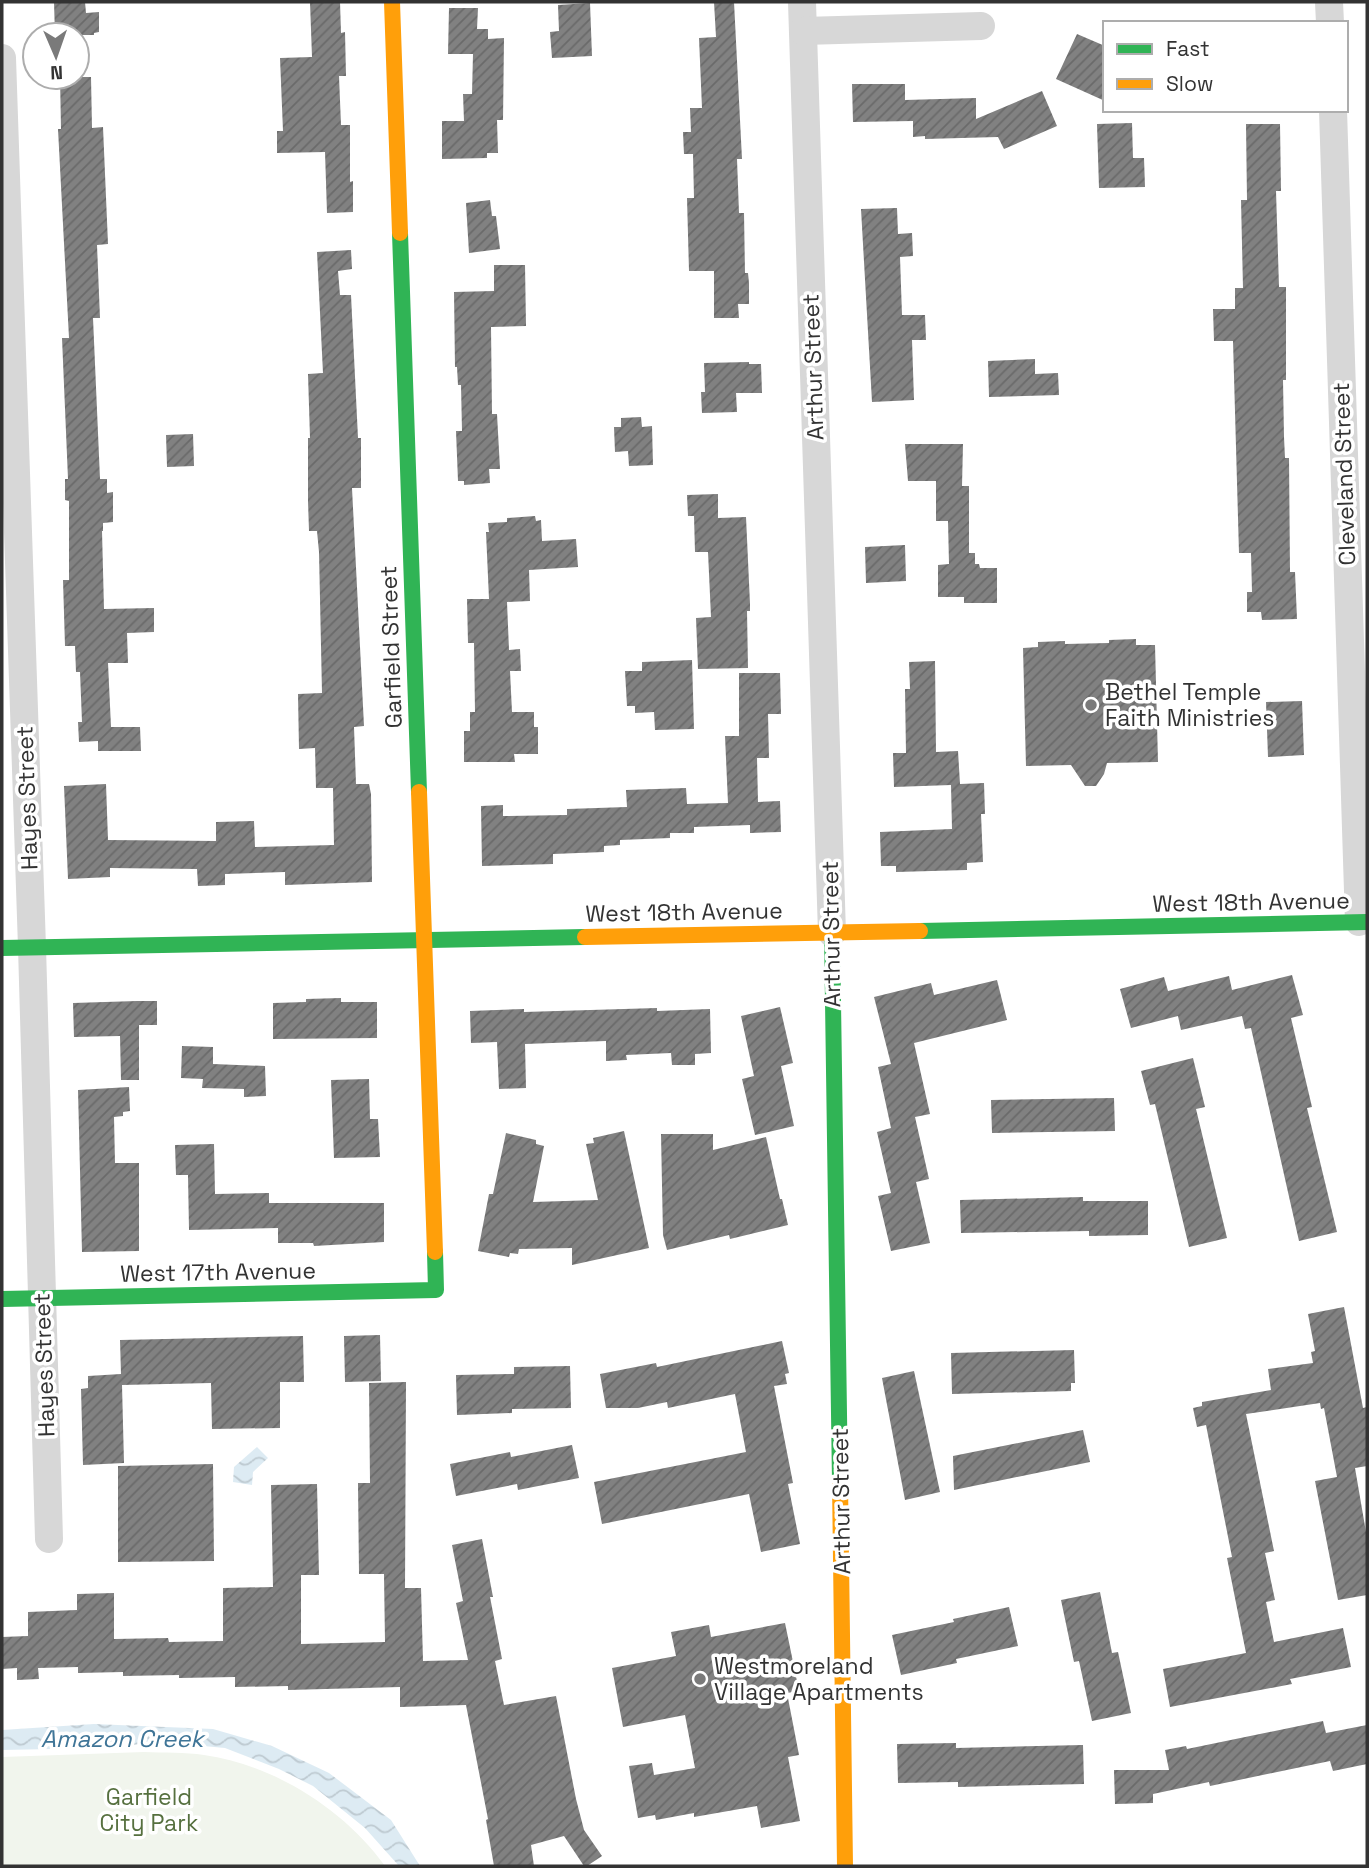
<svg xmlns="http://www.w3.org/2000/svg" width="1369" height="1868" viewBox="0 0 1369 1868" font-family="'Space Grotesk',sans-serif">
  <defs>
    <pattern id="water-waves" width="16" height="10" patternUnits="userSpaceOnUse" patternTransform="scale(1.75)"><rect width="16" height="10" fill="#ddebf3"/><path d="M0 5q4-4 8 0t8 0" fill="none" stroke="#becad1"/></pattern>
    <pattern id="building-hatch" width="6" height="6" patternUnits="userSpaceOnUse" patternTransform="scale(1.75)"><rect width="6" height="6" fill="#818181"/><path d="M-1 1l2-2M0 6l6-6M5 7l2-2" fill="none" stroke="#6a6a6a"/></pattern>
  </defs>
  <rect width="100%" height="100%" fill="#fff"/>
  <path fill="#f1f5ed" d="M144,1752C164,1753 185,1752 204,1755C274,1765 344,1809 385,1866H2V1757Z"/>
  <g fill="url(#water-waves)">
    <path d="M257,1447L268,1458L253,1472L252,1485L233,1482L234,1467Z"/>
    <path d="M94,1724L213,1729L272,1746L329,1773L391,1820L420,1866H399L365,1828L313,1786L279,1769L225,1748L160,1742L102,1748L2,1750V1730Z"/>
  </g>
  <g fill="url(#building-hatch)">
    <path d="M54,2H85L86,13L99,12V32L94,33V35H55Z"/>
    <path d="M310,2H340L341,33L345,32L346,76H339L341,125H350V182L353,181V212L327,213L325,152L277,153V131H283L280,58L312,57Z"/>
    <path d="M714,2H734L742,159H737L739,213H744L745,273H748L749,283V304H738L739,318H714V271H689L687,198H694L693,154H684L683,132H691L690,108H702L699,38L716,37Z"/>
    <path d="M590,3L592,56L552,58L550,32L559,31L558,5Z"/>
    <path d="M449,8H478L477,29H488V39L504,38L503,120H497L498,153H487V158L442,159V121H464L463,94H472L473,54H448Z"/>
    <path d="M1077,34L1105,46V101L1056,79Z"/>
    <path d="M60,77H91L92,128L103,127L108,244L97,245L100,318H93L100,479H107V493L113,492V522L103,523V531H102L104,609L154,608V632L127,633L128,663H108L111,727H140L141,751H98V741L79,742L78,722H82L80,672H76L75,646H65L63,580H69V501L65,500V479H68L62,338H69L58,129H61Z"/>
    <path d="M852,84H905V100L976,98V119L1042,91L1057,126L1004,149L998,137L925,139V136L913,137V121L853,122Z"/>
    <path d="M1132,123L1133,158H1144L1145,187L1099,188L1097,124Z"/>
    <path d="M1246,124H1280L1281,191H1276L1279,287H1286V380H1283L1284,437L1285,458H1289L1290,572H1295L1297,619L1262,620L1261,612H1247V592H1252L1251,553H1239L1233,341H1214L1213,309H1235V288H1243L1241,200H1247Z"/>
    <path d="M490,200L492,216H496L500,249L469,253L466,203Z"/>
    <path d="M897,208L898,234L912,233L913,256L900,257L902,315H925L926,340H912L914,400L872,402L861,209Z"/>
    <path d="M351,250L352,269L338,271L340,295H351L358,438H361V488H352L364,726L354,727L356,784H369L371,794L372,882L285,885V872L225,874V885L198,886L197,869L110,868V877L68,879L64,786L106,784L108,840L216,841V822L254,821L255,847L334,845L333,788H316L315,748L299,749L298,694L322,693L319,552L317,531H309L308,501V438H310L308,374L323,373L317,252Z"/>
    <path d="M494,265H525L526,326L491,327L492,414H497L500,469H489L490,483L464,485V481H458L456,431H462L461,385H458L457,367H455L454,292L494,291Z"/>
    <path d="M1035,359V374L1058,373L1059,395L989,397L988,361Z"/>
    <path d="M749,362V364H761L762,393H736L737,412L702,413L701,392H705L704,363Z"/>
    <path d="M641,417L642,427L652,426L653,465L629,466L628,451L615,452L614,427H621V418Z"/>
    <path d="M193,434L194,466L167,467L166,435Z"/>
    <path d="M905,444H963L962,486H969V553H975V564H979L980,568H997V603H964V597H938V565L949,564L948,521H936V481H908Z"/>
    <path d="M718,494V518L746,517L750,604V611H747L748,668L698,669L696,618L711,617L708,552H695L694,516H688L687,495Z"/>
    <path d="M535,516L536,521L541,520L542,541L576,539L578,567L529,570L530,601L507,602L509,650L520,649L521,671H510L512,712H534V727H538V754H514L515,762H464V731H470V712H475L474,643H468L467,599H489L486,532H489L488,523L507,522V518Z"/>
    <path d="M905,545L906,581L866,583L865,547Z"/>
    <path d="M1136,639V645H1155L1158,762L1107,763L1104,774L1096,786H1085L1071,765L1026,766L1023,648L1038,647V642L1065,641V644L1109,643V640Z"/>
    <path d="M692,660L694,729L655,730L654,712L635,713V706H627L625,671H642V662Z"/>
    <path d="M935,661L936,752L958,751L960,784L984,783L985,814H981L983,862L967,863V870L896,872V866H881L880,832L952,829L951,785L894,787L893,753H906L905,689H910L909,662Z"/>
    <path d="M739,673H780L781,714H768L769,758H757L758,802L780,801L781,832L750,833V825L694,827V833H670V838L620,840V845L604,846V852L553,854V864L482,866L481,806L503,805V816L567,815V809L627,807L626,790L686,788L687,804L728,803L725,736H739Z"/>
    <path d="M1302,701L1304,755L1268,757L1266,702Z"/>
    <path d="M1292,975L1303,1015L1291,1018L1312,1107L1307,1108L1337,1232L1299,1241L1251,1028L1245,1029L1242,1016L1181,1030L1178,1016L1131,1028L1120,989L1164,977L1168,991L1229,976L1232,990Z"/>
    <path d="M997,980L1007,1020L914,1043L930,1114L915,1117L929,1179L916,1182L930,1243L891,1251L878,1196L891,1193L877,1132L891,1128L878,1067L891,1064L874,997L931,983L934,995Z"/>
    <path d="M341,998V1002H377V1038L273,1039V1003L306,1002V999Z"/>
    <path d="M137,1001H157V1025H139V1080H121L120,1036L74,1037L73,1003Z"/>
    <path d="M780,1007L793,1063L781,1066L794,1126L755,1135L742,1079L754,1076L741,1016Z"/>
    <path d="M657,1008V1011L710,1009L711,1053L695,1054V1065H672L671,1053L626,1055L627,1060L606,1061V1041L525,1044L526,1088L499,1089L497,1042L471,1043L470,1011L524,1009V1012Z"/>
    <path d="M182,1046L213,1047V1064L265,1066L266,1096L244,1097V1089L202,1088L203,1079L181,1078Z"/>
    <path d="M1193,1058L1205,1107L1196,1109L1227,1238L1189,1247L1155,1104L1150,1105L1141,1071Z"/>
    <path d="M369,1079L370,1119H378L380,1157L334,1158L331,1080Z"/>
    <path d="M129,1087L130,1111L123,1112V1116L114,1117L115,1163H139V1251L82,1252L78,1090Z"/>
    <path d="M1114,1098L1115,1131L992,1133L991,1100Z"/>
    <path d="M624,1131L649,1248L572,1265V1248L519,1249L518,1254L510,1253L509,1257L478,1251L489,1194H493L506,1133L536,1140V1144L544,1146L533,1202L598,1200L586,1144L594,1143L593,1138Z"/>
    <path d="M661,1134H713V1150L766,1137L780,1199H782L788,1225L730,1239L729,1235L667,1250L663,1235Z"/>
    <path d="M214,1144L215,1194L269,1193V1203H384V1242L314,1246L313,1243H278V1228L189,1230L188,1175H176L175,1145Z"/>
    <path d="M1083,1197V1201H1148V1235L1089,1236V1231L961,1233L960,1200Z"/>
    <path d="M1344,1307L1363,1408L1367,1407V1466L1355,1468L1367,1538V1595L1338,1600L1315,1481L1337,1477L1324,1408L1321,1409L1320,1403L1246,1414L1274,1551L1265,1553L1275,1600L1266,1602L1274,1642L1343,1628L1351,1667L1290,1679L1292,1684L1170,1707L1163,1669L1246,1653L1227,1558L1232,1557L1206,1425L1197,1427L1193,1408L1202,1406V1402L1271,1390L1268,1369L1313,1363L1311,1352L1315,1351L1308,1314Z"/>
    <path d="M380,1335L381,1381L345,1382L344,1336Z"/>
    <path d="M303,1336L304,1382H280V1428L212,1429L211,1383L122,1385L124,1463L83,1465L81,1389L88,1388V1376L121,1374L120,1340Z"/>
    <path d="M782,1341L789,1373L785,1374L787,1384L774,1386L793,1483L788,1484L800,1544L761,1552L749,1494L602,1524L594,1482L746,1452L735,1394L668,1408L667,1402L638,1408H606L600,1374L656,1363L657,1367Z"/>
    <path d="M1074,1350L1075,1383H1071V1391L952,1394L951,1353Z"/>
    <path d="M570,1366L571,1408L512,1409V1413L457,1415L456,1375L514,1374V1367Z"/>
    <path d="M914,1371L940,1492L905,1500L882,1378Z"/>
    <path d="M406,1382L405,1588H421L423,1661L468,1660L456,1603L463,1601L452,1545L482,1539L493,1597H490L502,1659L495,1661L504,1705L556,1696L576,1799L584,1830L602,1856L587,1866H584L564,1836L531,1845L534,1866H494L486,1820L488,1819L466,1705L400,1707V1687L288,1690V1686L235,1687V1677L179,1678V1675L123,1676V1672L78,1673V1667L38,1668L39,1679L17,1680V1668L2,1669V1637L28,1636V1612L77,1610V1594L114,1593V1639L168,1638L169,1642L223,1641V1588L273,1587L271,1485L317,1484L319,1575H301V1644L385,1642L384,1574H359L358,1483H370L369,1383Z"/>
    <path d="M1083,1430L1090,1462L954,1490L953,1456Z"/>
    <path d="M572,1445L579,1478L518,1490L517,1484L456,1496L450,1464L510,1452L511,1457Z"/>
    <path d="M213,1464L214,1561L118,1562V1466Z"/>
    <path d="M1100,1592L1112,1653L1118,1652L1131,1713L1092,1721L1079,1661L1074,1662L1061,1600Z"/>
    <path d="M1009,1607L1018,1646L956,1659L957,1663L901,1675L892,1635L954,1622L953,1619Z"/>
    <path d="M785,1623L799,1691L787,1693L799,1755L788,1757L800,1821L761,1828L757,1806L694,1817V1813L656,1820L655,1815L638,1818L629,1766L652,1763L654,1775L695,1768L685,1715L623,1727L612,1668L676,1656L671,1632L709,1625L711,1637Z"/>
    <path d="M1323,1721L1326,1733L1367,1725V1764L1333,1771L1330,1761L1210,1786L1209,1782L1153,1794V1803L1115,1804L1114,1770H1169L1165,1750L1186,1746L1187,1749Z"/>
    <path d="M956,1743V1748L1083,1745L1084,1784L958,1787V1782L898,1783L897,1744Z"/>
  </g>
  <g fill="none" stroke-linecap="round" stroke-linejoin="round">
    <g stroke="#d7d7d7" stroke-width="28">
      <path d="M802,2L832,933"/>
      <path d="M1329,2L1330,23"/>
      <path d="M803,31L981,26"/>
      <path d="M2,58L32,947L49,1539"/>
      <path d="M1333,110L1359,922"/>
    </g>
    <g stroke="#30b455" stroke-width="16">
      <path d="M400,233L419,792"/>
      <path d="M920,931L1367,922"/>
      <path d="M832,933L840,1482"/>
      <path d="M2,948L585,937"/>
      <path d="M2,1299L436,1290L435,1252"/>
    </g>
    <g stroke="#ff9f0a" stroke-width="16">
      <path d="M392,2L400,233"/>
      <path d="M419,792L435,1252"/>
      <path d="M585,937L920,931"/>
      <path d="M840,1482L845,1866"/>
    </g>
  </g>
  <g fill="#7a7a7a" stroke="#fff" stroke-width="2.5">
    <circle cx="1091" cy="705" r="7"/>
    <circle cx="700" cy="1679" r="7"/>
  </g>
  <g text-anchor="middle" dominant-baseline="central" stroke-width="7" stroke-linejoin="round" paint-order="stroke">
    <g font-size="23" fill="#333" stroke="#fff">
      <text transform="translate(813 367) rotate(-92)">Arthur Street</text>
      <text transform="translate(1344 474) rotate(-92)">Cleveland Street</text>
      <text transform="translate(391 647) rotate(-92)">Garfield Street</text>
      <text transform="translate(27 798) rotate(-92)">Hayes Street</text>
      <text transform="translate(1251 902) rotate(-1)">West 18th Avenue</text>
      <text transform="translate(684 912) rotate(-1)">West 18th Avenue</text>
      <text transform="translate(831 934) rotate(-91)">Arthur Street</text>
      <text transform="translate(218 1272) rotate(-1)">West 17th Avenue</text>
      <text transform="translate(44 1365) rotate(-92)">Hayes Street</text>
      <text transform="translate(841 1501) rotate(-91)">Arthur Street</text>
    </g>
    <g font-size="23" fill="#333" stroke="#fff" text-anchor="start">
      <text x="1105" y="692">Bethel Temple<tspan x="1105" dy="26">Faith Ministries</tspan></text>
      <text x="714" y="1666">Westmoreland<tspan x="714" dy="26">Village Apartments</tspan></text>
    </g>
    <g font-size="23" fill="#56703f" stroke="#fff">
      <text x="149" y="1797">Garfield<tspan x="149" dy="26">City Park</tspan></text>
    </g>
    <g font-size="24" font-style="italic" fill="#3f7597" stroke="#fff">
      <text x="122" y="1738">Amazon Creek</text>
    </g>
  </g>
  <rect width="1369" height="1868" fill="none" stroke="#333333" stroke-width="7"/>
  <rect x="1103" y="21" width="245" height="91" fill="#ffffff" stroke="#adadad" stroke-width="2"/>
  <rect x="1117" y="44" width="35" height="10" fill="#30b455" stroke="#adadad" stroke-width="2"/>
  <text x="1166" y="56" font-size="21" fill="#333333">Fast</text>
  <rect x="1117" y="79" width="35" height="10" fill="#ff9f0a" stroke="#adadad" stroke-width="2"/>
  <text x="1166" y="91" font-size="21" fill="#333333">Slow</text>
  <g transform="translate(56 56) rotate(178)"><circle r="33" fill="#ffffff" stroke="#adadad" stroke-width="2"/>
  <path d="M0-5L12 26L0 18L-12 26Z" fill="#7a7a7a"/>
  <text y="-10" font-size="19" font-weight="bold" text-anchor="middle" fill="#333333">N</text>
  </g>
</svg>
